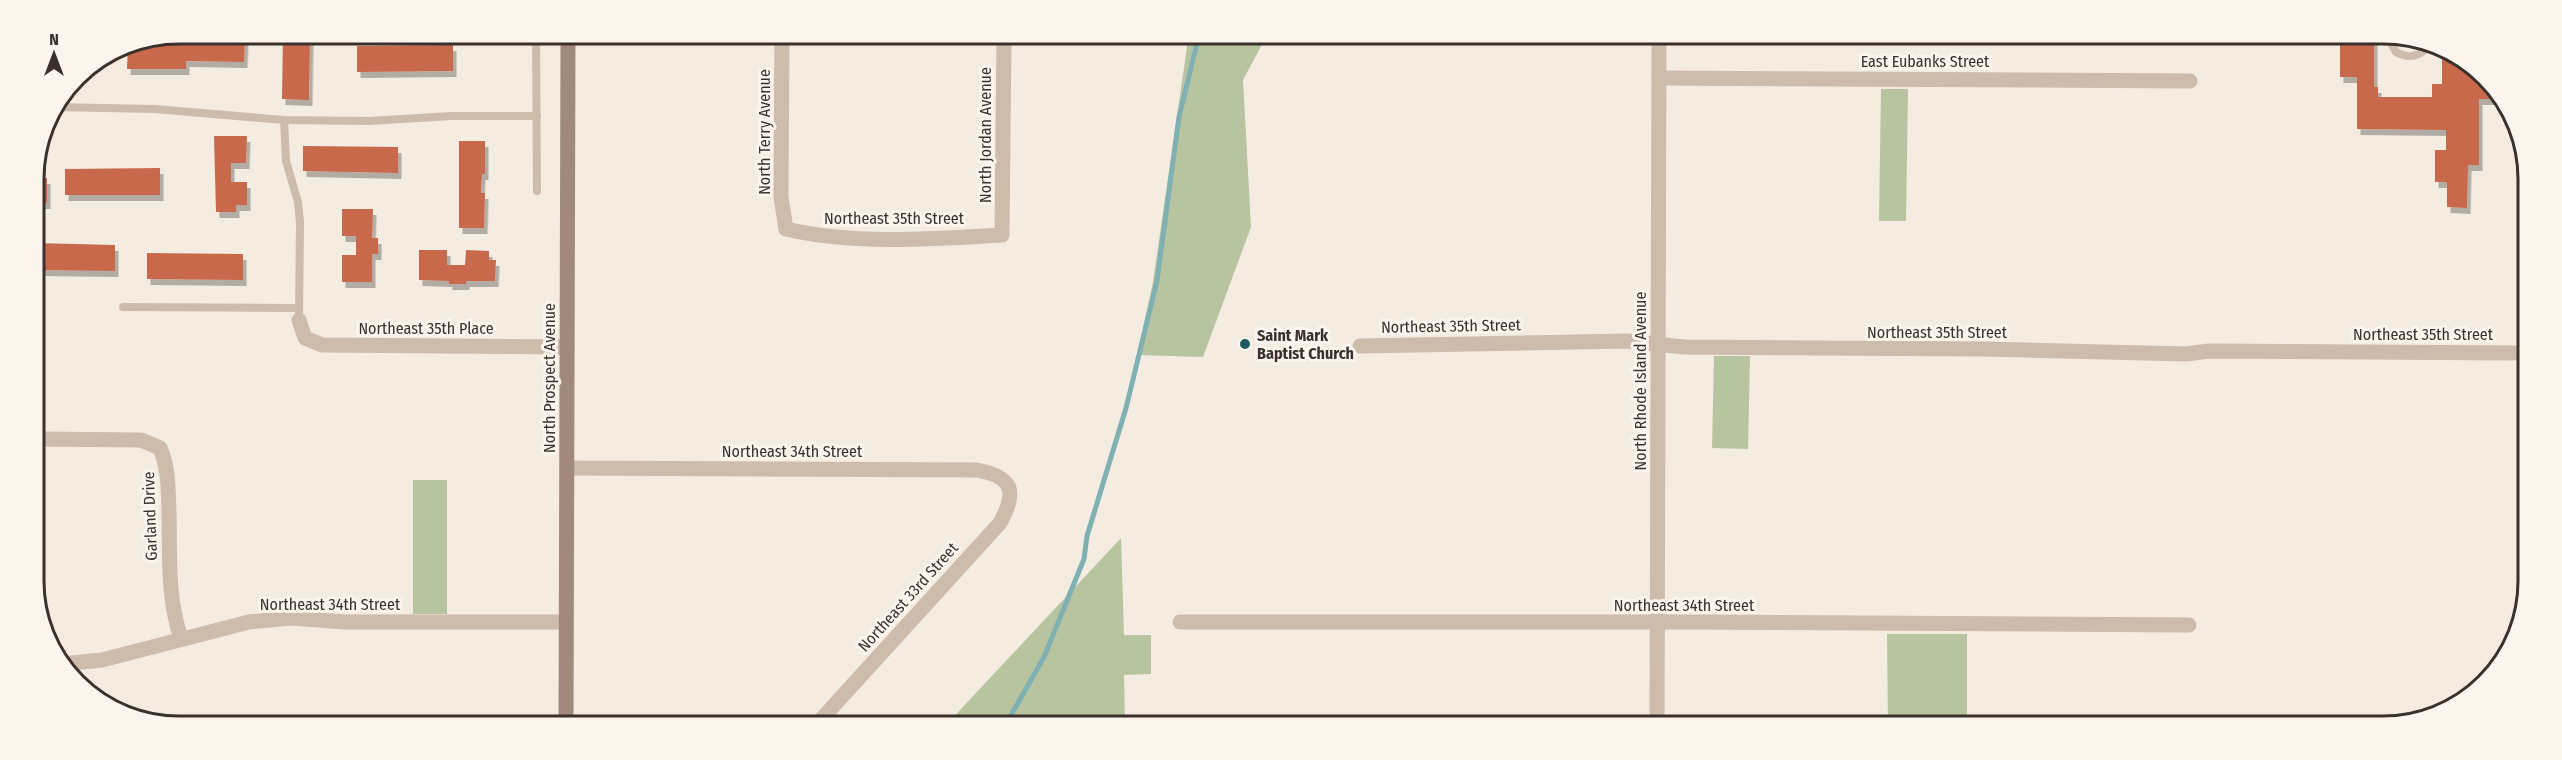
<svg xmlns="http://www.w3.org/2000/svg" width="2562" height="760" viewBox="0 0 2562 760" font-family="'Fira Sans Condensed',sans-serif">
  <defs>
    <filter id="shadow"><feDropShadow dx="3.5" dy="6" stdDeviation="0" flood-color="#0004"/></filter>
  </defs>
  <rect width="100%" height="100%" fill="#f4ebe1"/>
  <g fill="#b8c4a0">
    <path d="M1191,35H1267L1243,80L1251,227L1203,357L1137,355L1153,282L1188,40Z"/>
    <path d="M1881,89H1908L1906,221H1879Z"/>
    <path d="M1714,356H1750L1748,449L1712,448Z"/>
    <rect x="413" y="480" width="34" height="134"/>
    <path d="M1121,538L1124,635H1151V674L1124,675L1125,724H947Z"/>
    <path d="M1887,634H1967V726H1888Z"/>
  </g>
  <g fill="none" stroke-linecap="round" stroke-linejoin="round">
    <path stroke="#7fb0b2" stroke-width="5" d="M1006,724L1044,657L1084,559L1087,536L1126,408L1157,281L1179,117L1199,35"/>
  </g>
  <g fill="#c8694b" filter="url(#shadow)">
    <path d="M184,33L245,34L244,62L186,61V69H127L128,43L183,41Z"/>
    <path d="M283,33H310L309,100L282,99Z"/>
    <path d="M2340,38H2374V87H2378V97H2432V84H2442V51L2480,74V81L2493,82L2496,99H2479V165H2468L2467,208L2447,207V182H2435V150H2446V130L2357,129V77H2340Z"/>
    <path d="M453,45V71L357,72V46Z"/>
    <path d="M214,136H247L246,163H231V182H247V205H236V212H216Z"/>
    <path d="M459,141H485V174H482L481,193H485L484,228H459Z"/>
    <path d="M303,146L398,147V173L303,171Z"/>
    <path d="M160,168V195H65V169Z"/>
    <rect x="33" y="178" width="14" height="25"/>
    <path d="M342,209H373L372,238H378V254H372V282H342V255H356V236H342Z"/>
    <path d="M34,243L115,245V271L34,270Z"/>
    <path d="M419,250H447V265H465L466,250L489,251V260H496L495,281H466V284H449V281L419,280Z"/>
    <path d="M147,253L243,254V280L147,279Z"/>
  </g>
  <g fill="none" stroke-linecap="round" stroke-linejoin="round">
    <g stroke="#cdbbac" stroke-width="8">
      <path d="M536,34L537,191"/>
      <path d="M2388,38L2396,52C2409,59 2422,57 2430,43"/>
      <path d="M53,107L155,109L284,120L369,121L452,116H537"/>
      <path d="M284,120L286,161L298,202L300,222L299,320"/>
      <path d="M123,307L298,308"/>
    </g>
    <g stroke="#cdbbac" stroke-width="15">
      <path d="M782,34L781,197L786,229C854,245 933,239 1002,235L1004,35"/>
      <path d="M1659,78L2190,81"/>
      <path d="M299,320L305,338L322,345L567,347"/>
      <path d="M1360,346L1627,341L1684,347L1983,349L2186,354L2209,351L2514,353"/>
      <path d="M35,439L141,440L160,448C169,469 168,490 169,512C170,555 167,598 181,638"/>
      <path d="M567,468L977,470C1014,477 1017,492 1000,523L817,724"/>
      <path d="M1180,622H1681L2189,625"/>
      <path d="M62,664L102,660L249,622L291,618L345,622H566"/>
      <path d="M1657,725L1659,36"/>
    </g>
    <path stroke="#a18a7d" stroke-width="15" d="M566,723L568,34"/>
  </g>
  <circle fill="#1f5a5e" stroke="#fbf5ee" stroke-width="2" cx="1245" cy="344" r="6"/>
  <g text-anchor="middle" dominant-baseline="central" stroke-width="6" stroke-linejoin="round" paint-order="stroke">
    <g font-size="16" fill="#3b302b" stroke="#fbf5ee">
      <text x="1925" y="61">East Eubanks Street</text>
      <text transform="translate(764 132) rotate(-90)">North Terry Avenue</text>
      <text transform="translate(985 135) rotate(-90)">North Jordan Avenue</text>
      <text x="894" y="218">Northeast 35th Street</text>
      <text transform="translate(1451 326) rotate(-1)">Northeast 35th Street</text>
      <text x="426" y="328">Northeast 35th Place</text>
      <text x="1937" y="332">Northeast 35th Street</text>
      <text x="2423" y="334">Northeast 35th Street</text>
      <text transform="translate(549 378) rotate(-90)">North Prospect Avenue</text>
      <text transform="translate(1640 381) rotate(-90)">North Rhode Island Avenue</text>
      <text x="792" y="451">Northeast 34th Street</text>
      <text transform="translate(150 516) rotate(-92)">Garland Drive</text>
      <text transform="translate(908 597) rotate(-48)">Northeast 33rd Street</text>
      <text x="330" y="604">Northeast 34th Street</text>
      <text x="1684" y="605">Northeast 34th Street</text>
    </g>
    <g font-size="16" font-weight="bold" fill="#3b302b" stroke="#fbf5ee" text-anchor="start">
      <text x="1257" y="335">Saint Mark<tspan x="1257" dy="18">Baptist Church</tspan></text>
    </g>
  </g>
  <path d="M0 0H2562V760H0ZM179 44H2383A135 135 0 0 1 2518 179V581A135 135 0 0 1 2383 716H179A135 135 0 0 1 44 581V179A135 135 0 0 1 179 44Z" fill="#fbf5ee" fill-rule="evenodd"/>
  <path fill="none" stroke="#3b302b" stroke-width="3" d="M179 44H2383A135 135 0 0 1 2518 179V581A135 135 0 0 1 2383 716H179A135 135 0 0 1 44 581V179A135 135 0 0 1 179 44Z"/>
  <g transform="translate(54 54)" stroke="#fbf5ee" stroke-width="4.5" paint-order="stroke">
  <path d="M0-4.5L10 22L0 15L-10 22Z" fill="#3b302b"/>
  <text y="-9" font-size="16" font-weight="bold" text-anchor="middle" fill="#3b302b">N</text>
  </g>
</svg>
